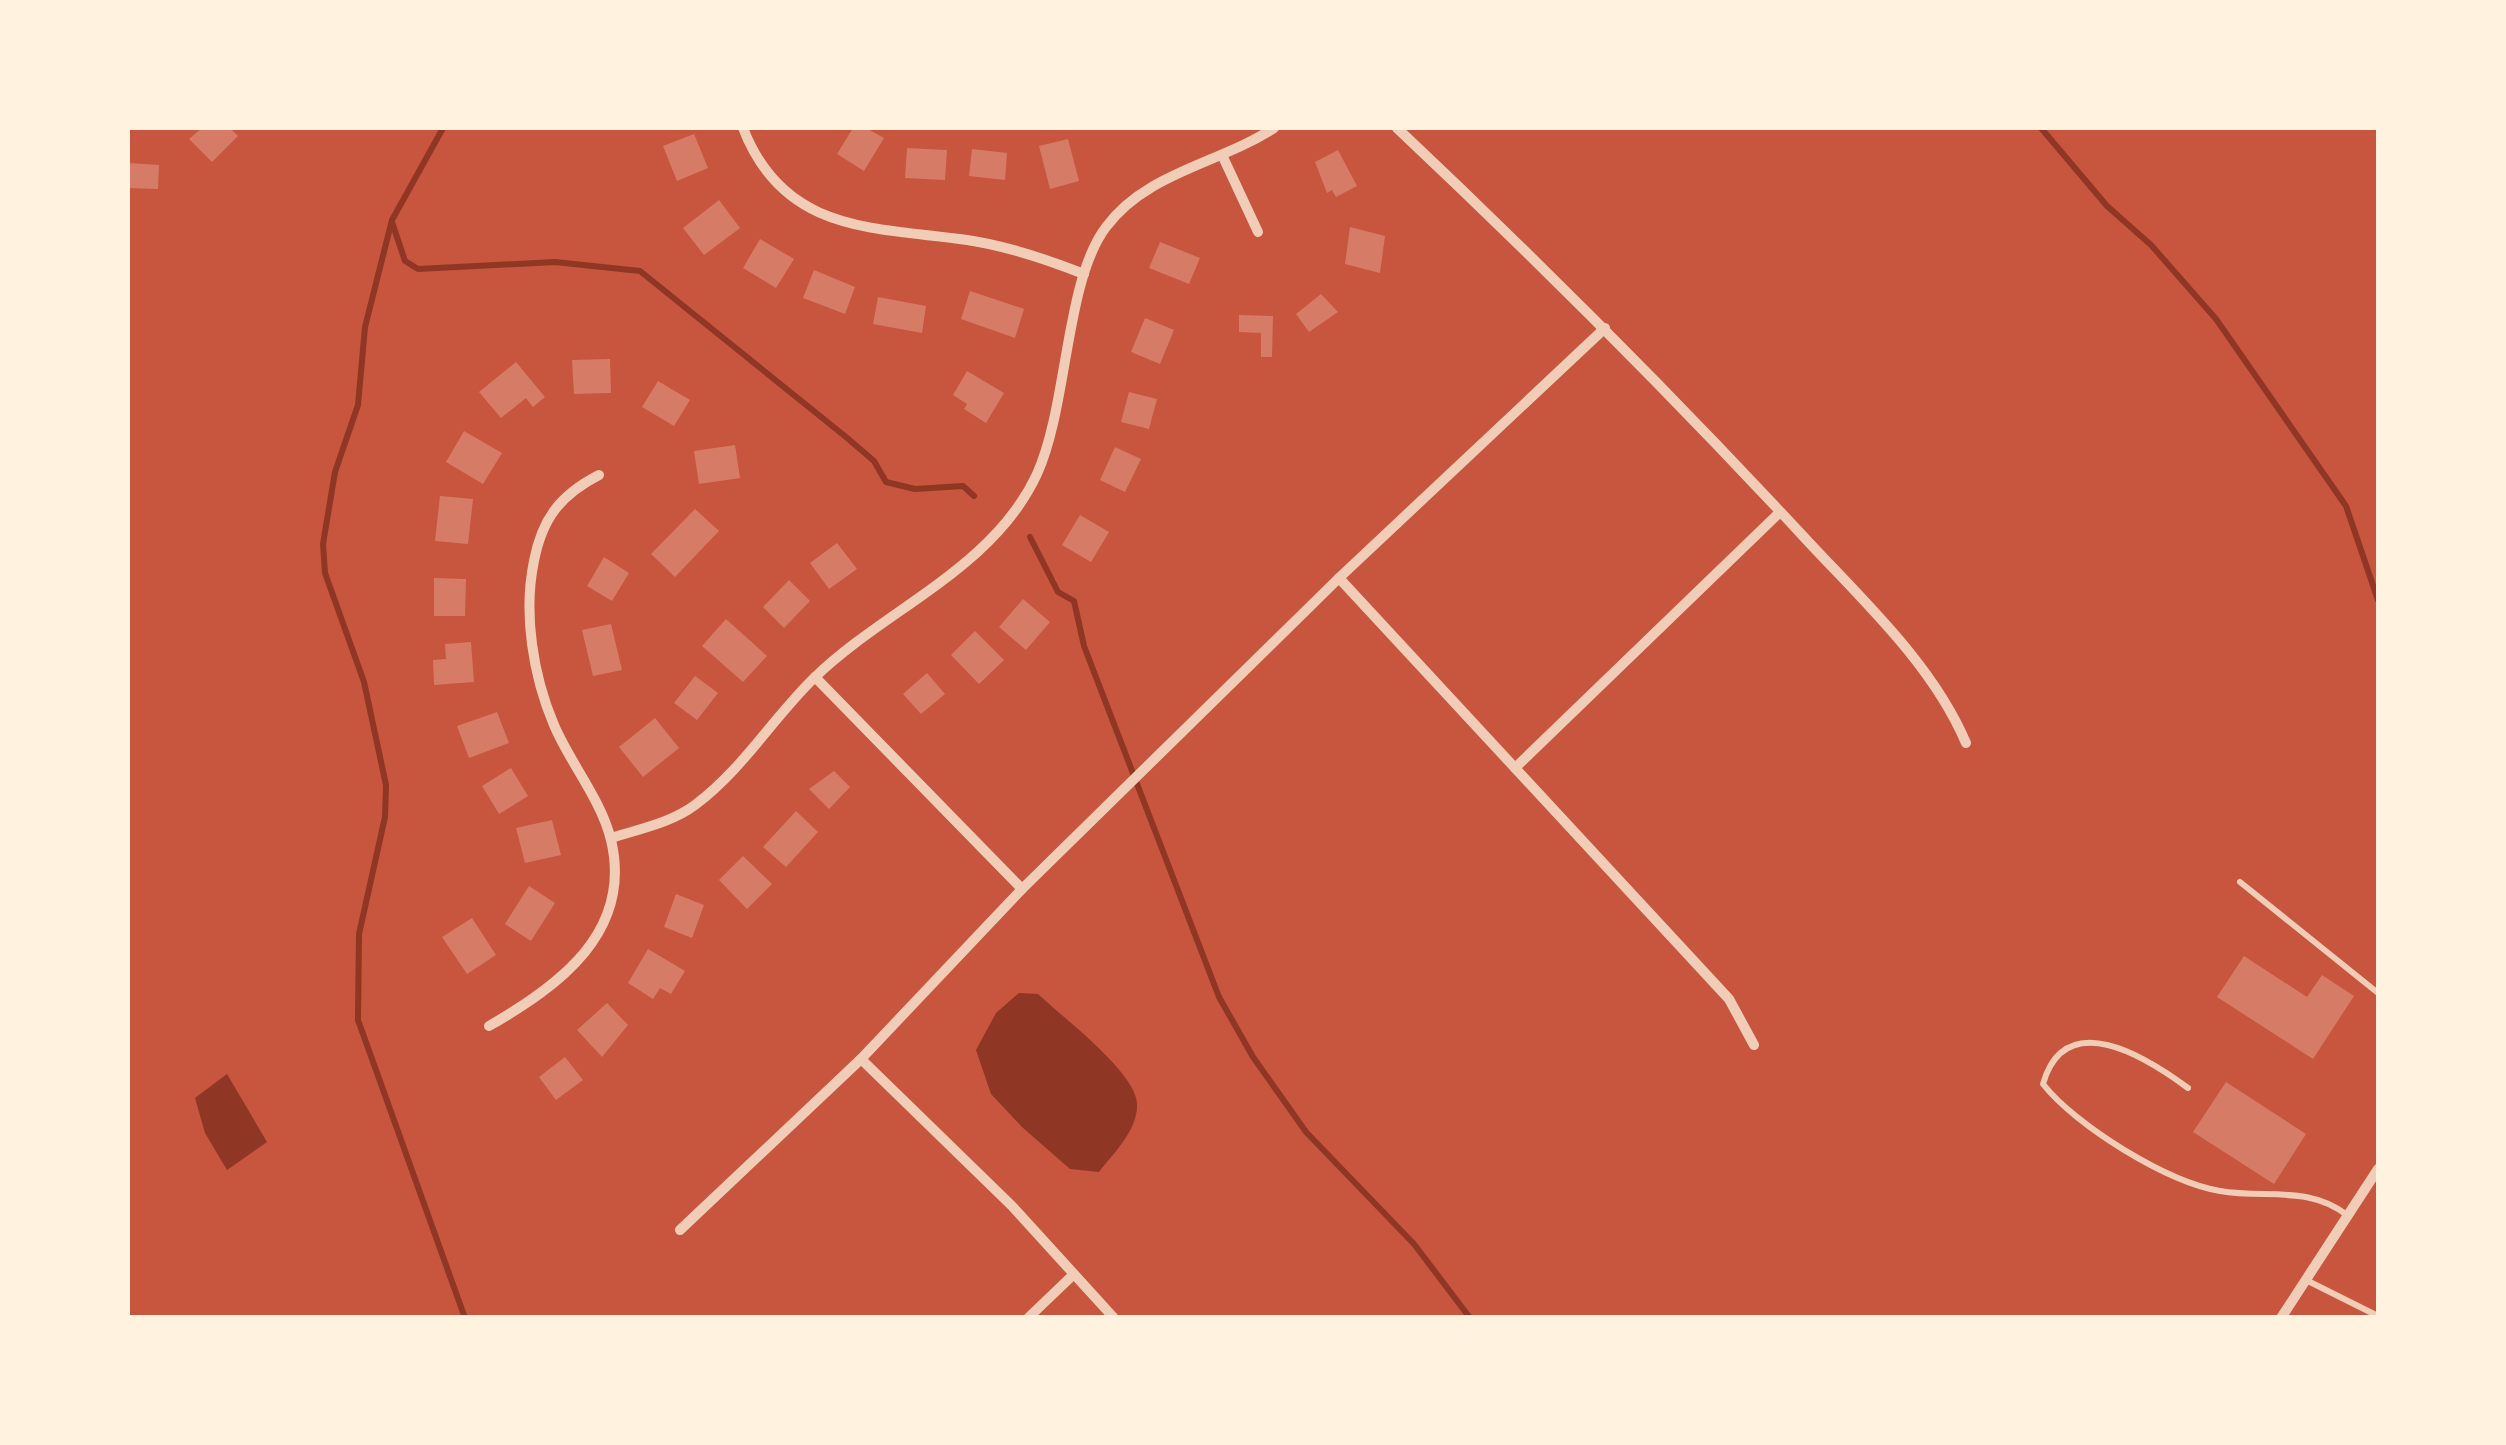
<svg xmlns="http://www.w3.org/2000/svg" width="2506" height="1445" viewBox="0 0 2506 1445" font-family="'Work Sans',sans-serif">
  <rect width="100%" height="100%" fill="#c8553d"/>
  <g fill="#8f3625">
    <path d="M1019,993L1038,994C1061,1016 1137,1073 1137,1104C1138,1130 1114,1153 1099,1172L1070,1169L1022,1127L991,1094L976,1050L996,1013Z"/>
    <path d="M227,1074L267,1142L227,1170L205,1133L195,1098Z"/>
  </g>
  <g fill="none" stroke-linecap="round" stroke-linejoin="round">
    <g stroke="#8f3625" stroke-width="6">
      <path d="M443,128L392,220L365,327L358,405L335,472L323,544L325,573L364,682L386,785L385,817L359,934L358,1020L465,1318"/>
      <path d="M2041,128L2107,206L2151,245L2216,319L2346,506L2378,600"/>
      <path d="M392,222L405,261L418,269L555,262L640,271L846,437L874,461L886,482L915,489L963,486L974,496"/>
      <path d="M1030,537L1058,592L1074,601L1084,646L1219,997L1253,1057L1306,1132L1414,1244L1470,1318"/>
    </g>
  </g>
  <g fill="#d67c66">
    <path d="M202,128H230L238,136L212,162L189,139Z"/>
    <path d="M853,128H866L884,138L864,171L837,154Z"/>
    <path d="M694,134L708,168L677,181L663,146Z"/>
    <path d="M1068,139L1079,181L1050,189L1039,146Z"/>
    <path d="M907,148L947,150L945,180L905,178Z"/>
    <path d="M972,149L1007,153L1005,180L969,176Z"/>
    <path d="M1338,150L1357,186L1336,197L1332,190L1327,193L1315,162Z"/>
    <path d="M128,163L159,165L158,189L128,188Z"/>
    <path d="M719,200L740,228L704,255L683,228Z"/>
    <path d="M1350,227L1385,236L1380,273L1345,264Z"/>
    <path d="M760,239L794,259L776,288L743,268Z"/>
    <path d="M1160,242L1200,258L1189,284L1149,268Z"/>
    <path d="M814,270L855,287L845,314L803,298Z"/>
    <path d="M970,291L1024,309L1015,338L961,319Z"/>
    <path d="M1321,294L1338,312L1309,332L1296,314Z"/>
    <path d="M878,297L926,306L922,333L873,324Z"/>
    <path d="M1239,315L1273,316L1272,357H1261V333L1239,332Z"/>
    <path d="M1145,318L1174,330L1160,364L1131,352Z"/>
    <path d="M610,359L611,393L574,394L572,360Z"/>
    <path d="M516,362L545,397L533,407L526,398L501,418L479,392Z"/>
    <path d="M967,371L1004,393L986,423L964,409L967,404L953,395Z"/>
    <path d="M658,381L690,400L674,426L642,407Z"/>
    <path d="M1129,392L1157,399L1149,429L1121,422Z"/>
    <path d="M464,431L502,453L483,484L446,462Z"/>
    <path d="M735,445L740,478L699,484L694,451Z"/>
    <path d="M1115,447L1141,459L1125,492L1100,480Z"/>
    <path d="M440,496L473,499L468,544L435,541Z"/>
    <path d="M695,509L719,531L675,577L651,554Z"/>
    <path d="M1080,515L1109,532L1091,562L1062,545Z"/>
    <path d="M837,543L857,569L829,589L810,563Z"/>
    <path d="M604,557L629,573L612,601L587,586Z"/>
    <path d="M434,578L466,579L465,616H434Z"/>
    <path d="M789,580L810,601L784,628L763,607Z"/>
    <path d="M1023,599L1050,622L1026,650L999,627Z"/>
    <path d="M726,619L767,656L743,682L702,646Z"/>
    <path d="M611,624L622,670L593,676L582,630Z"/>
    <path d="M975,631L1004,660L979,684L951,655Z"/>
    <path d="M471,642L474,682L434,685L433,660L446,659L445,644Z"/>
    <path d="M927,673L945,694L921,714L903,694Z"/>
    <path d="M695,676L718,693L697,720L674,703Z"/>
    <path d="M497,712L509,743L469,758L457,726Z"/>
    <path d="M655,718L679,748L643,777L619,747Z"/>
    <path d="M511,768L528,796L499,814L482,786Z"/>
    <path d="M834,771L850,787L829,809L809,789Z"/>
    <path d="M796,811L818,832L786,867L763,847Z"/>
    <path d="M552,820L561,855L525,863L516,828Z"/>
    <path d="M743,856L772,884L747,909L719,880Z"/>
    <path d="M529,886L555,903L531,941L505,924Z"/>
    <path d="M676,894L704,905L692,938L664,927Z"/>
    <path d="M472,918L496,955L467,974L442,937Z"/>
    <path d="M648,949L685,971L671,994L660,988L653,999L628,983Z"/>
    <path d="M2244,956L2307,997L2322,975L2354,996L2313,1059L2217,997Z"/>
    <path d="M607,1003L628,1025L602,1057L577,1030Z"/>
    <path d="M565,1057L583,1080L556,1100L539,1077Z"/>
    <path d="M2226,1082L2306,1134L2274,1184L2193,1132Z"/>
  </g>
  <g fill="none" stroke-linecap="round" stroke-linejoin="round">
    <g stroke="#f1ccb7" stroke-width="6">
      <path d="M2240,882L2378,993"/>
      <path d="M2188,1088C2146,1057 2065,1006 2043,1084C2076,1126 2167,1182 2220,1191C2266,1199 2308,1185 2347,1215"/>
      <path d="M2306,1280L2378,1316"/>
    </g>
    <g stroke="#f1ccb7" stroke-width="10">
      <path d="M743,128C784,234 874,227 967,240C1008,246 1046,259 1084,274"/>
      <path d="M1397,128C1537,260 1672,395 1803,536C1861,599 1932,663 1966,743"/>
      <path d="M1223,157L1258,232"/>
      <path d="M1339,578L1729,999L1754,1045"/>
      <path d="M815,677L1022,889"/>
      <path d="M1515,768L1780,512"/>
      <path d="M611,838C639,829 671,823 695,805C743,769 772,719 814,678C886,608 993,569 1037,474C1068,406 1065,281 1106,227C1147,172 1219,164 1274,128"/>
      <path d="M489,1026C559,986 633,932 611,840C601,799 570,763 554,725C533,676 523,613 534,561C542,519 560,495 599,475"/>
      <path d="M861,1059L1012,1206L1114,1318"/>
      <path d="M680,1230L861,1059L1022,889L1339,578L1605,328"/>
      <path d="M1028,1318L1073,1275"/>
      <path d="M2281,1318L2378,1169"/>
    </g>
  </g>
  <rect width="2506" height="1445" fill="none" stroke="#fff3e0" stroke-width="260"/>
</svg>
